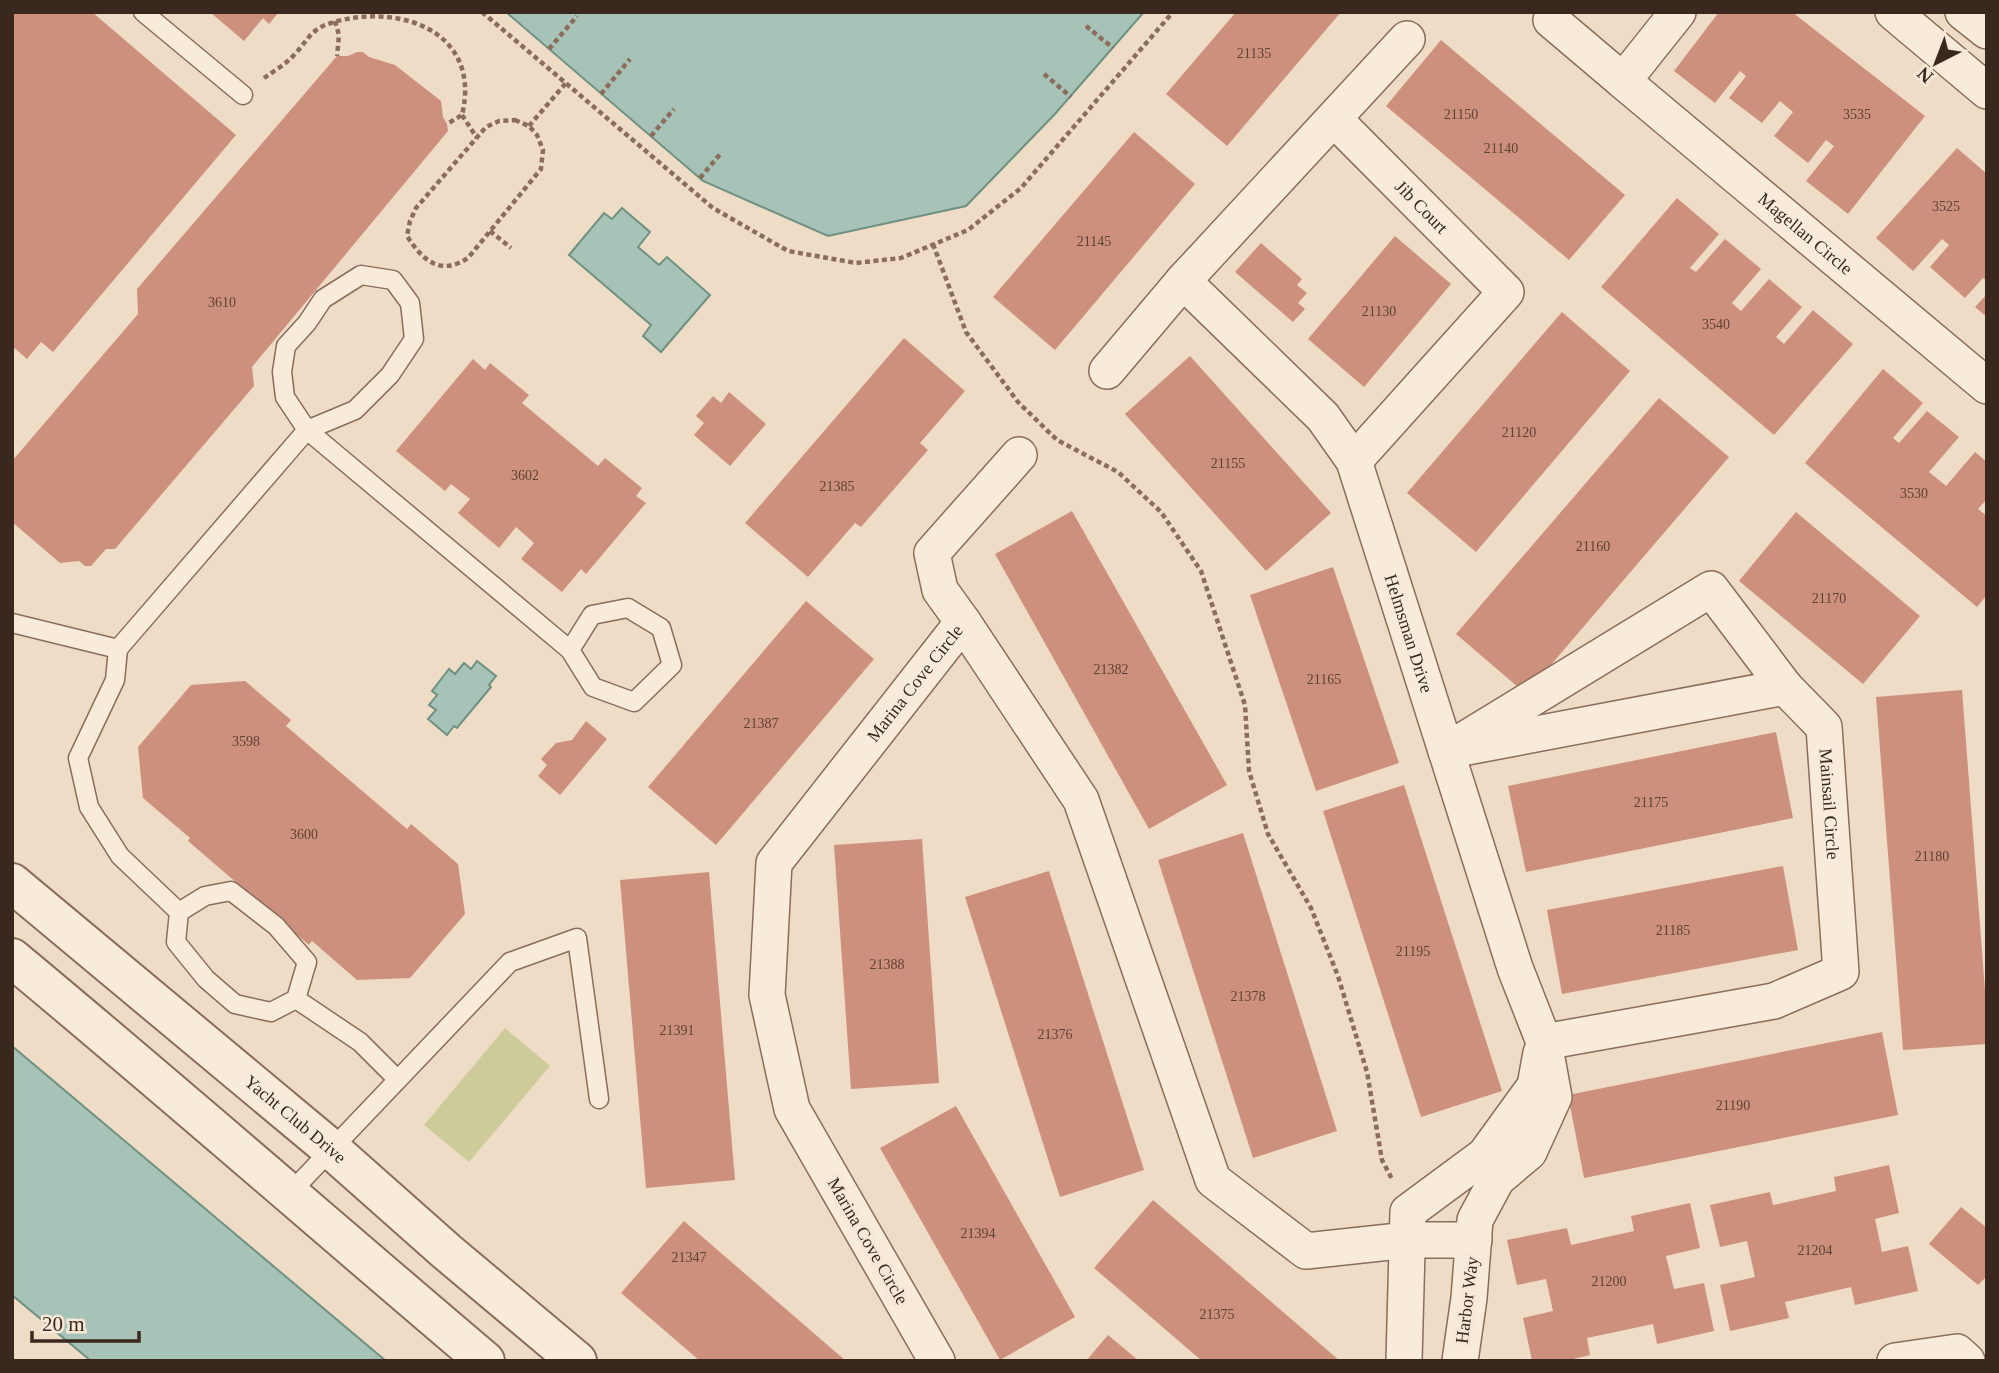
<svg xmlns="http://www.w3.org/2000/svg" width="1999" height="1373" viewBox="0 0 1999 1373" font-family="Georgia,serif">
  <rect width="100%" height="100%" fill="#efdcc6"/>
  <path fill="#cdcb99" d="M505,1028L550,1066L469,1162L424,1125Z"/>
  <g fill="#a7c2b6" stroke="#6e9182" stroke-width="2">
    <path d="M506,12H1144L1054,115L966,206L828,236L703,181Z"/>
    <path d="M622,208L650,232L638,247L659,265L667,257L710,295L661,352L643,336L651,325L569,255L604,213L612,219Z"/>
    <path d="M477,661L496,676L489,685L491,687L457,728L454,726L447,735L428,719L436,710L429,705L437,695L432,691L449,669L455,674L464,663L471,669Z"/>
    <path d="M12,1046L386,1361H91L12,1295Z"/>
  </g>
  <g fill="#cd907c">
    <path d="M12,12H92L236,135L53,352L41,342L27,359L12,346Z"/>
    <path d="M210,12H279L269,24L263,18L244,41Z"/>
    <path d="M1236,12H1341L1227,146L1166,94Z"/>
    <path d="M1719,12H1792L1925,116L1848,214L1806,181L1834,146L1826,140L1808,163L1774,136L1793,112L1780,101L1762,123L1729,98L1746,76L1740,71L1715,103L1674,71Z"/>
    <path d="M1441,40L1625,195L1569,260L1386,106Z"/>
    <path d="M357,52H363L369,57L395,65L441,101L443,117L447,124L448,131L252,367L254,386L115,549H106L91,566H85L79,561L60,563L12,522V461L138,314L137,289L337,56H348Z"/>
    <path d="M1134,132L1195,184L1055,350L993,297Z"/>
    <path d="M1957,148L1987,174V281L1983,278L1965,298L1930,267L1949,245L1942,239L1913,271L1876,238Z"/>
    <path d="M1677,198L1719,234L1690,268L1696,272L1725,239L1761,269L1732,303L1741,311L1769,279L1802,307L1776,337L1784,344L1813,310L1853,344L1774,435L1601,287Z"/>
    <path d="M1395,236L1451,284L1364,387L1308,339Z"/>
    <path d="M1261,243L1302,279L1297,285L1307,293L1298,303L1305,309L1293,322L1235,272Z"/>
    <path d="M1987,294V317L1975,307Z"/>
    <path d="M1562,312L1630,371L1476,552L1407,493Z"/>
    <path d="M904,338L965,391L920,443L928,450L861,527L855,523L808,577L745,523Z"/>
    <path d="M1190,356L1331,513L1266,571L1125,414Z"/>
    <path d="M473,359L485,370L490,363L529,395L522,403L598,466L605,458L642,488L636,496L646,503L586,574L581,569L562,592L521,559L534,543L516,527L499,548L458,513L470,499L451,484L445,491L396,451Z"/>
    <path d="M1883,369L1923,403L1893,438L1899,443L1927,411L1959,437L1929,472L1946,486L1975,452L1987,462V499L1978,509L1987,516V595L1977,607L1805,463Z"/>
    <path d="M729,392L766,424L730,466L694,435L704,423L696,416L713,396L721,403Z"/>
    <path d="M1659,398L1729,457L1526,694L1456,634Z"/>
    <path d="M1072,511L1227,785L1149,829L995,554Z"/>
    <path d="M1796,512L1920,616L1863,684L1739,581Z"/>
    <path d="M1333,567L1399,763L1316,791L1250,595Z"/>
    <path d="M806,601L874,659L716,845L648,787Z"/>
    <path d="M245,681L291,720L286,726L407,829L411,824L458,864L465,914L410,978L357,980L312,941L309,945L188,841L190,838L143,798L138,747L191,685Z"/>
    <path d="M1962,690L1987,1016V1044L1903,1050L1876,697Z"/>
    <path d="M586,721L607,739L560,795L538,776L547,765L541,759L556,743L572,740Z"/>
    <path d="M1776,732L1793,818L1526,872L1508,786Z"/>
    <path d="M1404,785L1502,1091L1421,1117L1323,811Z"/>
    <path d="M1243,833L1337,1131L1253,1158L1158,860Z"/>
    <path d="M922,839L939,1083L851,1089L834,845Z"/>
    <path d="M1783,866L1798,950L1562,994L1547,910Z"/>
    <path d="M1049,871L1144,1170L1060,1197L965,897Z"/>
    <path d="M709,872L735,1180L646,1188L620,880Z"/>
    <path d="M1882,1032L1898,1115L1584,1178L1568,1095Z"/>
    <path d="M956,1106L1075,1317L1000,1360L880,1148Z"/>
    <path d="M1889,1165L1899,1213L1875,1219L1882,1252L1908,1246L1918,1291L1855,1305L1851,1287L1785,1302L1789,1318L1730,1331L1720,1285L1755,1277L1747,1241L1720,1247L1710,1205L1770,1192L1773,1205L1836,1191L1834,1177Z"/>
    <path d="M1153,1200L1340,1361H1202L1094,1268Z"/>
    <path d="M1690,1203L1700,1248L1666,1256L1674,1289L1704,1283L1714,1331L1657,1344L1653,1324L1587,1338L1590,1355L1565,1361H1532L1523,1318L1553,1311L1546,1279L1517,1285L1507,1240L1567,1228L1571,1245L1634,1231L1631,1216Z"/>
    <path d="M1961,1207L1987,1228V1276L1978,1285L1929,1244Z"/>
    <path d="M684,1221L846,1361H700L621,1293Z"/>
    <path d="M1108,1335L1139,1361H1086Z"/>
  </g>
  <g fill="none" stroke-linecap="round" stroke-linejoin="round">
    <defs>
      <g id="service">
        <path d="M143,12L243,95"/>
        <path d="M361,275L393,280L410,303L414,339L390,375L355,410L307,430L285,397L282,372L286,346L307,323L323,299Z"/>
        <path d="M12,623L118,649L307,430L570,650L593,687L634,702L672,665L661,628L628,608L592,615L570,650"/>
        <path d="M118,649L115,680L78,758L89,807L120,856L179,912"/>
        <path d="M231,891L276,926L307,962L296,999L271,1012L235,1004L206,979L176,942L179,912L205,896Z"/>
        <path d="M296,999L360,1042L397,1079"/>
        <path d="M289,1194L510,962L577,938L599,1099"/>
      </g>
      <g id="minor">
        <path id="s1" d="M1678,12L1623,81L1987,386"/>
        <path d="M1893,12L1987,91"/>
        <path d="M1963,12L1987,31"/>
        <path d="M1551,20L1623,81"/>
        <path id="s2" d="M1334,119L1506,292L1354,461"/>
        <path id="s3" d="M1183,281L1323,417L1354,461L1515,968L1544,1042L1554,1097L1529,1152L1497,1179L1475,1220L1469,1298L1460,1361"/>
        <path d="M1107,371L1183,281L1407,39"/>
        <path d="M963,622L940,590L932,553L1019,455"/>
        <path d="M1464,740L1711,589L1785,687"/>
        <path id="s4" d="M1446,751L1785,687L1824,727L1841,972L1774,1001L1544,1042"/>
        <path id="s5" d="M937,1361L792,1109L767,995L774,863L963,622L1081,800L1213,1180L1306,1251L1408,1240H1474"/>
        <path d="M1404,1361L1408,1212L1485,1155L1535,1086L1541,1053"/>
        <path d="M1895,1361L1957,1352L1967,1361"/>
      </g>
      <g id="tertiary">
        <path id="s6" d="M12,883L331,1149L446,1251L577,1361"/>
        <path d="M12,958C171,1090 327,1227 485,1361"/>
      </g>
    </defs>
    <use href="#service" stroke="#8a6d5b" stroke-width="21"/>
    <use href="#minor" stroke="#8a6d5b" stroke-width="38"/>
    <use href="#tertiary" stroke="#8a6d5b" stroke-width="42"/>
    <g stroke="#8a6d5b" stroke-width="4.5" stroke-dasharray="5 3.5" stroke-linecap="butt">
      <path d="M482,12L713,208L788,251L856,263L901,258L968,230L1021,188L1173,12"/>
      <path d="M335,21L339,35L337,56"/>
      <path d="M1086,26L1113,48"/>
      <path d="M549,49L577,16"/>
      <path d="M1044,74L1071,97"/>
      <path d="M264,78C274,71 286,64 294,55C305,44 309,32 325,25C394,0 483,29 462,115L447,124"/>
      <path d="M601,94L630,59"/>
      <path d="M462,115L477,138"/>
      <path d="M515,120L529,126L537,135L543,150L541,169L468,258C440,276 423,261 407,236L410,221L416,208L486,127L499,121Z"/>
      <path d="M529,126L566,83"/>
      <path d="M651,136L674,109"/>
      <path d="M700,178L722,152"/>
      <path d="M490,231L511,248"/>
      <path d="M933,244L966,332L1018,402L1057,440L1118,472L1161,512L1201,571L1245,705L1249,771L1268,834L1311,908L1338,976L1367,1072L1382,1160L1392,1179"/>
    </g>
    <use href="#service" stroke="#f9ebd9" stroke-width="18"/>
    <use href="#minor" stroke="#f9ebd9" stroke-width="35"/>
    <use href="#tertiary" stroke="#f9ebd9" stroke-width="38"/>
  </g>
  <g text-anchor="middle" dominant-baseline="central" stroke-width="7" stroke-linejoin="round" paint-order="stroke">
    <g font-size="14" fill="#5f4236">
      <text x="1254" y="53">21135</text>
      <text x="1461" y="114">21150</text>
      <text x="1857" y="114">3535</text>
      <text x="1501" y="148">21140</text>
      <text x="1946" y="206">3525</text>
      <text x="1094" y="241">21145</text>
      <text x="222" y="302">3610</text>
      <text x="1379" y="311">21130</text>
      <text x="1716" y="324">3540</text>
      <text x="1519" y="432">21120</text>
      <text x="1228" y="463">21155</text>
      <text x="525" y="475">3602</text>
      <text x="837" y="486">21385</text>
      <text x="1914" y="493">3530</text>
      <text x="1593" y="546">21160</text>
      <text x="1829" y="598">21170</text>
      <text x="1111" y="669">21382</text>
      <text x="1324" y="679">21165</text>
      <text x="761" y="723">21387</text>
      <text x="246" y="741">3598</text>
      <text x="1651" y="802">21175</text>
      <text x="304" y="834">3600</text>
      <text x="1932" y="856">21180</text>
      <text x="1673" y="930">21185</text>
      <text x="1413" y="951">21195</text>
      <text x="887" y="964">21388</text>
      <text x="1248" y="996">21378</text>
      <text x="677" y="1030">21391</text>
      <text x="1055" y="1034">21376</text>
      <text x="1733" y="1105">21190</text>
      <text x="978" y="1233">21394</text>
      <text x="1815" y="1250">21204</text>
      <text x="689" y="1257">21347</text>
      <text x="1609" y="1281">21200</text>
      <text x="1217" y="1314">21375</text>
    </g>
    <g font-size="18" fill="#3a281f" stroke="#f6e7d6">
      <text stroke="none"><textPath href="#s2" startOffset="124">Jib Court</textPath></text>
      <text stroke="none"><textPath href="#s1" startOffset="326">Magellan Circle</textPath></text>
      <text stroke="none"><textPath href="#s3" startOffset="430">Helmsman Drive</textPath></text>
      <text stroke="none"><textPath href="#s5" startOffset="768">Marina Cove Circle</textPath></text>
      <text stroke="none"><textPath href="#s4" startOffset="478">Mainsail Circle</textPath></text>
      <text stroke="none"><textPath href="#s6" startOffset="369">Yacht Club Drive</textPath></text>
      <text transform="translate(868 1241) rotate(60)">Marina Cove Circle</text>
      <text transform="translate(1467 1300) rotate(-83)">Harbor Way</text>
    </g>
  </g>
  <rect width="1999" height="1373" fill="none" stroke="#3a281f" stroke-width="28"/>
  <g transform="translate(1936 63) rotate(222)" stroke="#f6e7d6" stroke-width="5" paint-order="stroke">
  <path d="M0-5L12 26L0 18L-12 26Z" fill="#3a281f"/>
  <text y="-10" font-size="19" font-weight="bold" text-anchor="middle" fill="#3a281f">N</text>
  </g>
  <path d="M32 1331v10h107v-10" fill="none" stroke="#3a281f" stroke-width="3.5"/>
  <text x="42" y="1331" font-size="21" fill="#3a281f" stroke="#f6e7d6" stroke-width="5" paint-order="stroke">20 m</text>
</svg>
